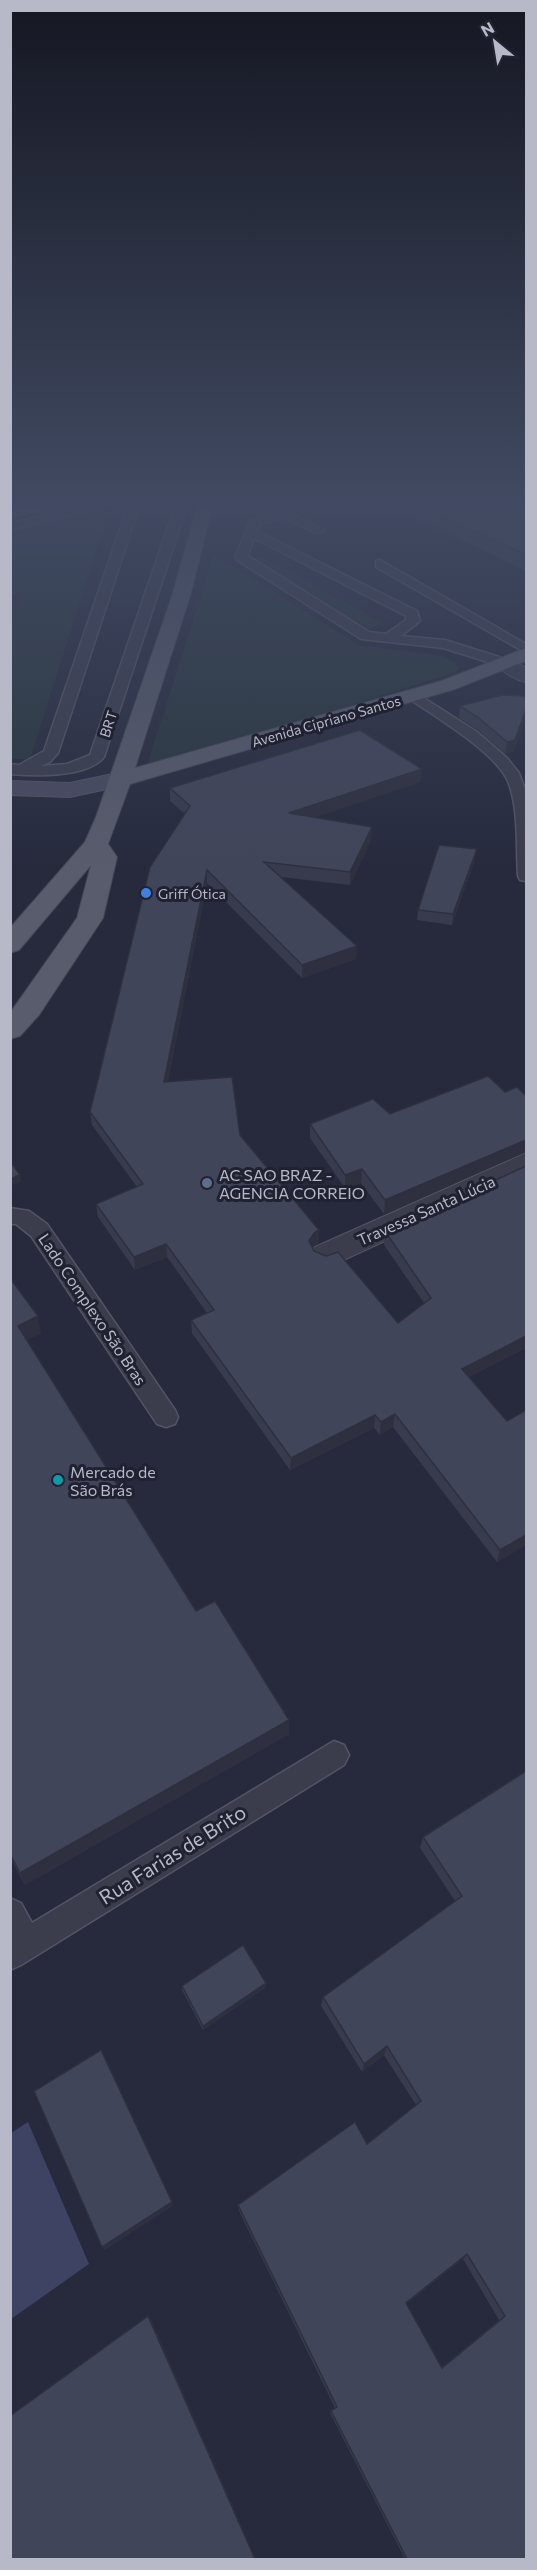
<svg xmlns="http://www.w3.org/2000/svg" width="537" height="2570" viewBox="0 0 537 2570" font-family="Commissioner,sans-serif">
  <rect width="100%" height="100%" fill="#272a3d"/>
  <g fill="#29363e">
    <path d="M89,513L105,523L30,759H11L10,532Z"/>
    <path d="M214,555L359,645L444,656L456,663L458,669L454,673L146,768Z"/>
    <path d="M263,557L383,623L363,631L248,559Z"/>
  </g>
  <path fill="#3e4364" d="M28,2122L89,2264L11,2319V2133Z"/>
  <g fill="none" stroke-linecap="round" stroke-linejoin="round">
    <defs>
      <g id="lane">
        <path d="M87,506H110L10,530V523Z"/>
        <path d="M111,506H126L137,513L58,753L50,762L41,766L67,764L90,755L175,506H187L104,757C87,778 36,776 10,774V764L19,765L44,751L125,514Z"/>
        <path d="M286,511L324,530L322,532H314L285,518L260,524L257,531L417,611L420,621L401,636L445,640L512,661L514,664L507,668L443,648L361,639L237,560L235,557L251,520ZM254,538L406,616V620L386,634L369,632L248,556Z"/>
        <path d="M380,560L526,644V653L376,567V561Z"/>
        <path d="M413,691L477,732L507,758L519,773L526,792V881L520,880L518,876C516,847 519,812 509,784C499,754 434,716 408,698L406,695L408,692Z"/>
        <path d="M10,1208L29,1211L47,1224L175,1410L178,1417L175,1424L166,1427L157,1424L31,1236L16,1224H10Z"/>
        <path d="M334,1741L344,1745L349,1755L344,1765L21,1965L10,1970V1898L21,1903L32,1923Z"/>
      </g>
      <g id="street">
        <path d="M507,658L526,668V682C516,680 503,673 497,664L500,660Z"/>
        <path d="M526,1153V1176L337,1263L326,1267L315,1263L310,1255L315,1247Z"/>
      </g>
      <path id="secondary" d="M122,772L130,774L133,779L130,784L70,797L10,795V781L70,783Z"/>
      <g id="primary">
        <path d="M17,506H48L46,510L10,518V508Z"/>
        <path d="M197,506H213L190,596L135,768L441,681L526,648V661L455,689L130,784L108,844L117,857L103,918L39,1015L20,1036L10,1039V1013L77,918L91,865L19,950L10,953V928L85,842L96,817L172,596Z"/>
      </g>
    </defs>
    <use href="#lane" stroke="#535565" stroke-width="3"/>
    <use href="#street" stroke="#535565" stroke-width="2"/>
    <use href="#secondary" stroke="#535565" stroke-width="2"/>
    <use href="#primary" stroke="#444656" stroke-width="2"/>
    <use href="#lane" fill="#3b3d4d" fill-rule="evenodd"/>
    <use href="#street" fill="#3b3d4d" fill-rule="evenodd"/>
    <use href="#secondary" fill="#494b60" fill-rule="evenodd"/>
    <use href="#primary" fill="#595c6d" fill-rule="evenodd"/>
  </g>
  <g fill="#383b4d" fill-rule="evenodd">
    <path d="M391,506H526V571Z"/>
    <path d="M526,696V715L514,751L505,754L478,730L459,718L460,706Z"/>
    <path d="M422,769L420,782L315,817L371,840L350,885L281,877L357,946L356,959L302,978L207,883L168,1081L240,1135L319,1243L313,1246L312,1248L314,1251L398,1323L424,1303L384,1245L385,1231L526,1348L469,1377L526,1545L497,1562L393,1427L380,1435L374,1428L290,1470L192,1333L191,1320L207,1313L167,1257L135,1270L98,1217L96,1204L137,1187L92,1125L90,1112L185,814L170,801V788Z"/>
    <path d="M475,859L452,925L417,920L418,910Z"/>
    <path d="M505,1092L526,1096V1152L384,1214L361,1183L345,1188L310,1138V1124L390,1114Z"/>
    <path d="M10,1278L41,1333L26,1340L196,1611L289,1720V1734L25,1885L10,1857Z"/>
    <path d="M526,1771V2559H405L330,2413L335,2408L239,2211L238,2205L367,2144L416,2105L384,2055L362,2072L321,2006L323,1997L455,1901L420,1848L423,1837ZM463,2259L499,2320L442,2367L406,2304Z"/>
    <path d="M266,1983V1987L203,2030L182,1990V1986Z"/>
  </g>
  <g fill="#2e303f">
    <path d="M19,593L21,607L10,611V596Z"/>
    <path d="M526,709V715L514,751L505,754L507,742Z"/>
    <path d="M422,769L420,782L289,826V813Z"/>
    <path d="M372,827L371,840L350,885V872Z"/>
    <path d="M477,849L475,859L452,925L453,914Z"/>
    <path d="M207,870V883L165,1095L164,1082Z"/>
    <path d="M357,946L356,959L302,978V965Z"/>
    <path d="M526,1140V1152L384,1214L385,1200Z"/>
    <path d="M362,1169L361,1183L345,1188V1175Z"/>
    <path d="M20,1175L21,1182L10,1186V1179Z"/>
    <path d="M319,1230V1243L313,1246L308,1254L309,1241L314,1233Z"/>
    <path d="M166,1244L167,1257L135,1270L134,1257Z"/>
    <path d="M38,1316L41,1333L21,1343L18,1326Z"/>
    <path d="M526,1336V1348L460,1382L462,1369Z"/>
    <path d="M395,1414L393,1427L380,1435L381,1422Z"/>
    <path d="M375,1415L374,1428L290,1470L291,1458Z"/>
    <path d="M526,1535V1545L497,1562L500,1550Z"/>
    <path d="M289,1720V1734L25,1885L20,1873Z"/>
    <path d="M266,1983V1987L203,2030V2026Z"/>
    <path d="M387,2046L384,2055L362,2072L364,2064Z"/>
    <path d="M172,2202L173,2206L105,2250L102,2247Z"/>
    <path d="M467,2254L463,2259L403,2307L406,2303Z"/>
    <path d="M148,2316L151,2319L256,2559H255Z"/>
  </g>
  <g fill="#41455a" stroke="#2e303f" stroke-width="1.5" fill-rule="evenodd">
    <path d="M422,506H526V555Z"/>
    <path d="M10,591L19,593L10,596Z"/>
    <path d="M502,695L526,696V709L515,740L507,742L480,719L460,706Z"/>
    <path d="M360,730L422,769L289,813L372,827L350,872L264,862L357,946L302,965L207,870L164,1082L232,1077L240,1135L319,1230L314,1233L309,1241L314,1251L326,1256L338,1252L398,1323L431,1298L385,1231L526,1166V1336L462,1369L507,1421L526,1410V1535L500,1550L395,1414L381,1422L375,1415L291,1458L191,1320L214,1310L166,1244L134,1257L96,1204L143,1184L90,1112L150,867L190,806L170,788Z"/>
    <path d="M439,845L477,849L453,914L418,910Z"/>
    <path d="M488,1076L505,1092L517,1087L526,1096V1140L385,1200L362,1169L345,1175L310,1124L373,1099L390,1114Z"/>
    <path d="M10,1161L20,1175L10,1179Z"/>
    <path d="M10,1278L38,1316L18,1326L196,1611L215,1601L289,1720L20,1873L10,1854Z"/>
    <path d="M526,1771V2559H407L331,2411L337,2407L238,2205L355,2122L367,2144L421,2101L387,2046L364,2064L323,1997L462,1896L423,1837ZM467,2254L505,2316L442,2368L406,2303Z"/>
    <path d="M243,1945L266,1983L203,2026L182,1986Z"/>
    <path d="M101,2050L172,2202L102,2247L34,2091Z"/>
    <path d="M148,2316L255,2559H10V2416Z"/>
  </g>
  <linearGradient id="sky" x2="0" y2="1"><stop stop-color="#151722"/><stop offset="0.58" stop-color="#414a62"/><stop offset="1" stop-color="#414a62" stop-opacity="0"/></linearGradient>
  <rect width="537" height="866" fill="url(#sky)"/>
  <circle fill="#3f7fe0" stroke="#202232" stroke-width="2" cx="146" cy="893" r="6"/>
  <circle fill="#5c6f8a" stroke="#202232" stroke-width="2" cx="207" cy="1183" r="6"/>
  <circle fill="#0f9aa8" stroke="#202232" stroke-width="2" cx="58" cy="1480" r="6"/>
  <g text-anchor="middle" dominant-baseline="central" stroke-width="6" stroke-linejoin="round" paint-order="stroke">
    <g font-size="14" fill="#b7b9c8" stroke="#202232">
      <text transform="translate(326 721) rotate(-16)">Avenida Cipriano Santos</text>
      <text transform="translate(108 724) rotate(-72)">BRT</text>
    </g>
    <g font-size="14" fill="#b7b9c8" stroke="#202232" text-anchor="start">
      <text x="158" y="893">Griff Ótica</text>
    </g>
    <g font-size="16" fill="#b7b9c8" stroke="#202232" text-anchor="start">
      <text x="219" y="1174">AC SAO BRAZ -<tspan x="219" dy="18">AGENCIA CORREIO</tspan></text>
      <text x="70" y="1471">Mercado de<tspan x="70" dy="18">São Brás</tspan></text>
    </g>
    <g font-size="16" fill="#b7b9c8" stroke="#202232">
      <text transform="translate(426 1210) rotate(-24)">Travessa Santa Lúcia</text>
      <text transform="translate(93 1309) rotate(56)">Lado Complexo São Bras</text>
    </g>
    <g font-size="20" fill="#b7b9c8" stroke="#202232">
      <text transform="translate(172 1854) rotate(-32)">Rua Farias de Brito</text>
    </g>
  </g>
  <rect width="537" height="2570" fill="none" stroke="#b7b9c8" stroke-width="24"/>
  <g transform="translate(495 42) rotate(330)" stroke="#202232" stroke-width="4.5" paint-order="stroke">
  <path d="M0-4.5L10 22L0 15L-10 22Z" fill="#b7b9c8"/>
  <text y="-9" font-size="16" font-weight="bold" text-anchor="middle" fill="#b7b9c8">N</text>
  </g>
</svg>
